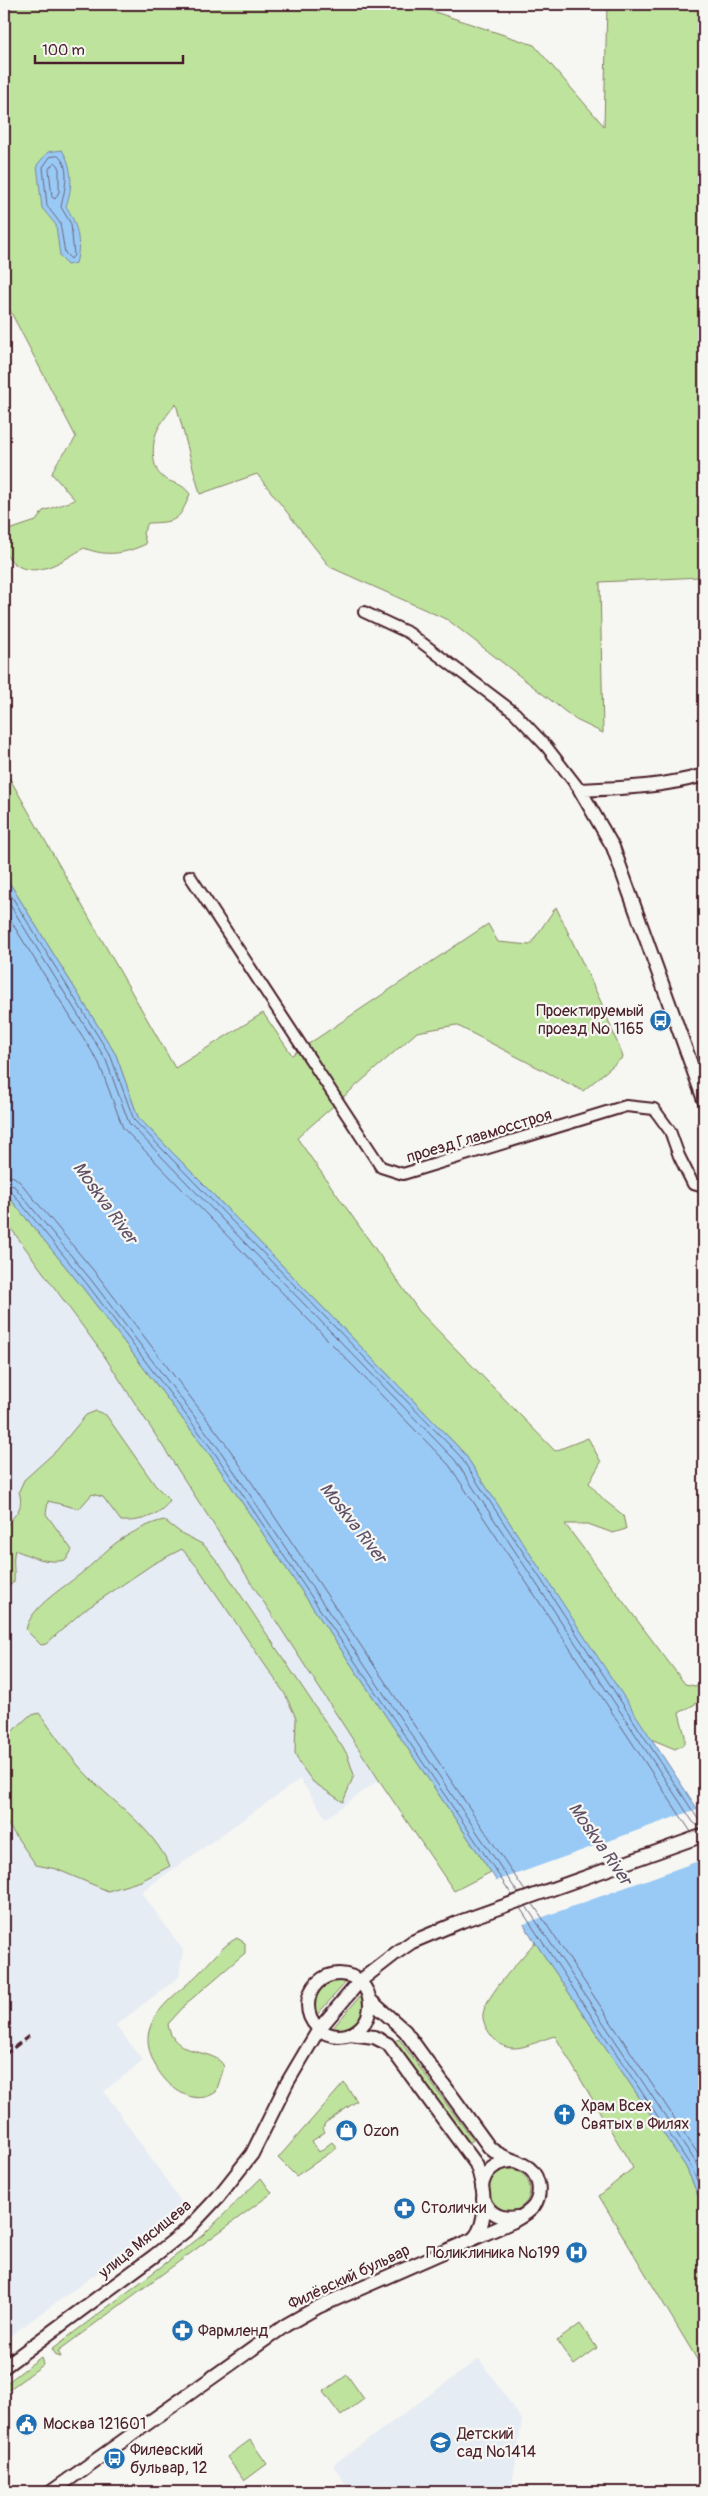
<svg xmlns="http://www.w3.org/2000/svg" width="708" height="2496" viewBox="0 0 708 2496" font-family="Pangolin,sans-serif">
  <rect width="100%" height="100%" fill="#f6f6f2"/>
  <filter id="ink" filterUnits="userSpaceOnUse"><feTurbulence type="fractalNoise" baseFrequency=".02" numOctaves="2"/><feDisplacementMap in="SourceGraphic" scale="10" xChannelSelector="R" yChannelSelector="G"/><feConvolveMatrix kernelMatrix="1 2 1 2 8 2 1 2 1" color-interpolation-filters="sRGB"/></filter>
  <g filter="url(#ink)">
    <g fill="#e6ecf4">
      <path d="M4,1219L103,1354L379,1780L326,1818L300,1779L141,1892L183,1950L179,1977L116,2025L143,2061L104,2091L186,2209L4,2340Z"/>
      <path d="M479,2359L522,2420L511,2492H351L333,2465Z"/>
    </g>
    <g fill="#bee39d" stroke="#848164">
      <path d="M4,4H411L534,45L604,126L607,4H704V130L699,137L704,141V601L702,599L700,577L600,582L603,733L576,720L448,620L330,567L257,474L200,494L176,404C169,412 157,427 155,437C152,449 152,471 164,478C175,485 181,482 190,494C179,521 177,522 148,523L143,533L146,544C124,554 107,557 84,548C65,559 37,580 15,564C10,561 9,556 4,554V528L12,529L36,521L43,511L75,500L52,474C56,458 69,451 76,437L4,299Z"/>
      <path d="M4,775L10,779L175,1068L263,1013L292,1055L488,924L498,942L530,945L556,907L601,1002L623,1057L583,1091L456,1025L417,1032L297,1138L419,1311L555,1451L588,1438L601,1462L589,1483L604,1500L623,1515L626,1529L613,1533L588,1524H565L685,1684L695,1686L704,1681V1699L679,1713L685,1736V1744L675,1749L651,1739L464,1453L138,1117L116,1055L4,874Z"/>
      <path d="M4,1191L83,1288L210,1455L491,1872L454,1891L379,1780L103,1354L4,1219Z"/>
      <path d="M96,1411L106,1415L155,1485L170,1500C160,1516 140,1522 121,1521L103,1497L92,1494L79,1509L48,1501L46,1514L72,1550L66,1560C47,1564 32,1557 15,1550C12,1561 15,1570 14,1582L4,1590C4,1580 1,1536 4,1530C12,1514 25,1513 19,1491L24,1480L56,1451L86,1415Z"/>
      <path d="M164,1520L181,1533L204,1545L222,1567L347,1754L354,1775L343,1802L313,1782L300,1764L295,1753L296,1718L285,1694L199,1569L182,1549L153,1564L82,1612L46,1644L41,1645L26,1630C30,1606 67,1586 84,1571C98,1560 109,1546 125,1537C137,1530 150,1523 164,1520Z"/>
      <path d="M39,1713C55,1734 70,1758 88,1776C118,1807 150,1825 170,1866L141,1881L108,1891L56,1869L36,1865L4,1819V1739L29,1716Z"/>
      <path d="M237,1938L245,1943V1953L188,2002L168,2024C172,2059 217,2047 224,2067L216,2092C184,2115 141,2063 149,2031C156,2005 183,1990 200,1972C211,1961 223,1945 237,1938Z"/>
      <path d="M535,1942L686,2167L704,2209V2371L599,2196L633,2168L555,2036C542,2039 527,2048 514,2048C504,2048 497,2043 491,2035C487,2030 482,2021 483,2014C485,1996 523,1957 535,1942Z"/>
      <path d="M340,1979L347,1981L316,2016C308,1997 320,1982 340,1979Z"/>
      <path d="M362,1994C369,2015 354,2033 332,2029Z"/>
      <path d="M399,2039L473,2140L468,2144L393,2042Z"/>
      <path d="M344,2083L357,2101L325,2123L323,2128L325,2132L312,2141L319,2152L332,2142L337,2148L296,2176L278,2158Z"/>
      <circle cx="509" cy="2190" r="21"/>
      <path d="M261,2178L272,2193L58,2351L61,2357L57,2356L52,2349L203,2235Z"/>
      <path d="M580,2324L597,2348L574,2365L557,2341Z"/>
      <path d="M41,2357L43,2365L4,2393V2385Z"/>
      <path d="M347,2375L364,2399L341,2416L323,2392Z"/>
      <path d="M250,2440L267,2464L244,2481L227,2457Z"/>
    </g>
    <g fill="#99caf5" stroke="#7986a4">
      <path d="M62,150C73,167 73,187 66,206C77,224 82,242 76,263L67,265L60,256L56,225L42,208L37,165L48,152Z"/>
      <path d="M4,874L116,1055L138,1117L464,1453L704,1819V2209L686,2167L535,1942L491,1872L210,1455L83,1288L4,1191Z"/>
    </g>
    <path fill="#f6f6f2" d="M700,1808L704,1815V1859L521,1925L494,1882Z"/>
    <g fill="none" stroke-linecap="round" stroke-linejoin="round">
      <g stroke="#6a637c" stroke-width="1">
        <path d="M58,156C72,166 64,192 61,207L71,224L74,255L71,259L65,253L60,223L47,206L43,167L50,157Z"/>
        <path d="M55,162L59,166V192L55,199L52,197L49,169Z"/>
        <path d="M4,884L111,1057L134,1120L460,1456L698,1819L704,1821"/>
        <path d="M4,895L106,1060L129,1123L455,1460L693,1822L698,1826L704,1828"/>
        <path d="M4,910L99,1063L123,1128L449,1465L691,1832"/>
        <path d="M4,1175L14,1177L20,1182L98,1276L226,1444L525,1891"/>
        <path d="M4,1182L14,1186L92,1281L219,1449L518,1893"/>
        <path d="M4,1188L10,1190L87,1284L214,1452L512,1895"/>
        <path d="M533,1904L704,2163"/>
        <path d="M526,1906L695,2161L704,2181"/>
        <path d="M520,1908L690,2165L704,2196"/>
      </g>
      <defs>
        <g id="minor">
          <path d="M364,612L409,633L515,713L546,746L580,790"/>
          <path d="M190,876L381,1167L403,1174L626,1106L654,1109L670,1131L679,1156L693,1184L704,1187"/>
        </g>
        <g id="tertiary">
          <path d="M704,775C663,787 622,788 580,790L613,847L704,1100"/>
          <circle cx="339" cy="2005" r="31"/>
          <path d="M350,2034L374,2037L388,2044L476,2164C484,2185 490,2222 473,2239"/>
          <path d="M482,2186C485,2170 495,2163 511,2161"/>
          <path d="M483,2199C489,2214 502,2220 517,2217"/>
          <path d="M4,2367L154,2256L188,2229L218,2197L252,2154L287,2083L319,2029L360,1981L396,1953L412,1942L462,1921L704,1835"/>
          <path d="M51,2492L286,2325L318,2307L512,2222C519,2218 529,2213 534,2206C543,2192 539,2172 524,2165C512,2158 500,2158 489,2147L405,2031L370,2000"/>
        </g>
      </defs>
      <use href="#minor" stroke="#4a1f2b" stroke-width="14"/>
      <use href="#tertiary" stroke="#4a1f2b" stroke-width="16"/>
      <use href="#minor" stroke="#f6f6f2" stroke-width="10"/>
      <use href="#tertiary" stroke="#f6f6f2" stroke-width="12"/>
      <path stroke="#4a1f2b" stroke-width="3" stroke-dasharray="8 4" stroke-linecap="butt" d="M4,2055L29,2036"/>
    </g>
  </g>
  <defs>
    <symbol id="bus-disc" viewBox="-11 -11 22 22"><circle r="9.5" fill="#1f6fb2" stroke="#f6f6f2"/><path d="M-5-6H5V4H4V6H2V4H-2V6H-4V4H-5ZM-3.5-4V0h7V-4ZM-3.5 1.2v1.5H-2V1.2ZM2 1.2v1.5H3.5V1.2Z" fill="#fff"/></symbol>
    <symbol id="church-disc" viewBox="-11 -11 22 22"><circle r="9.5" fill="#1f6fb2" stroke="#f6f6f2"/><path d="M-1.2-6h2.4v3.5h3.3v2.4h-3.3V6h-2.4V-.1h-3.3v-2.4h3.3Z" fill="#fff"/></symbol>
    <symbol id="shop-disc" viewBox="-11 -11 22 22"><circle r="9.5" fill="#1f6fb2" stroke="#f6f6f2"/><path d="M-5-2.5h2.3a2.7 3.5 0 0 1 5.4 0H5L5.5 6h-11ZM-1.5-2.5h3a1.5 2.3 0 0 0-3 0Z" fill="#fff"/></symbol>
    <symbol id="pharmacy-disc" viewBox="-11 -11 22 22"><circle r="9.5" fill="#1f6fb2" stroke="#f6f6f2"/><path d="M-2-6h4v4h4v4h-4v4h-4v-4h-4v-4h4Z" fill="#fff"/></symbol>
    <symbol id="hospital-disc" viewBox="-11 -11 22 22"><circle r="9.5" fill="#1f6fb2" stroke="#f6f6f2"/><path d="M-5-5h3v3.5h4V-5h3V5h-3V1.5h-4V5h-3Z" fill="#fff"/></symbol>
    <symbol id="civic-disc" viewBox="-11 -11 22 22"><circle r="9.5" fill="#1f6fb2" stroke="#f6f6f2"/><path d="M-.6-6.5H3V-4.5H.6V-3L4-1V1h2V6H-6V1h2V-1L-.6-3ZM-1.2 2.5V6h2.4V2.5Z" fill="#fff"/></symbol>
    <symbol id="school-disc" viewBox="-11 -11 22 22"><circle r="9.5" fill="#1f6fb2" stroke="#f6f6f2"/><path d="M0-5L7-2L0 1L-7-2ZM-4 1L0 2.5L4 1V4Q0 6-4 4Z" fill="#fff"/></symbol>
  </defs>
  <g fill-rule="evenodd">
    <use href="#bus-disc" x="648" y="1008" width="25" height="25"/>
    <use href="#church-disc" x="552" y="2102" width="25" height="25"/>
    <use href="#shop-disc" x="334" y="2118" width="25" height="25"/>
    <use href="#pharmacy-disc" x="392" y="2196" width="25" height="25"/>
    <use href="#hospital-disc" x="564" y="2240" width="25" height="25"/>
    <use href="#pharmacy-disc" x="170" y="2318" width="25" height="25"/>
    <use href="#civic-disc" x="14" y="2412" width="25" height="25"/>
    <use href="#school-disc" x="428" y="2430" width="25" height="25"/>
    <use href="#bus-disc" x="102" y="2446" width="25" height="25"/>
  </g>
  <g text-anchor="middle" dominant-baseline="central" stroke-width="4.5" stroke-linejoin="round" paint-order="stroke">
    <g font-size="16" fill="#4a1f2b" stroke="#f6f6f2" text-anchor="start">
      <text x="644" y="1011" text-anchor="end">Проектируемый<tspan x="644" dy="18">проезд № 1165</tspan></text>
      <text x="581" y="2106">Храм Всех<tspan x="581" dy="18">Святых в Филях</tspan></text>
      <text x="363" y="2131">Ozon</text>
      <text x="421" y="2208">Столички</text>
      <text x="560" y="2253" text-anchor="end">Поликлиника №199</text>
      <text x="198" y="2331">Фармленд</text>
      <text x="43" y="2424">Москва 121601</text>
      <text x="457" y="2434">Детский<tspan x="457" dy="18">сад №1414</tspan></text>
      <text x="130" y="2450">Филевский<tspan x="130" dy="18">бульвар, 12</tspan></text>
    </g>
    <g font-size="16" fill="#4a1f2b" stroke="#f6f6f2">
      <text transform="translate(479 1136) rotate(-17)">проезд Главмосстроя</text>
      <text transform="translate(145 2239) rotate(-39)">улица Мясищева</text>
      <text transform="translate(349 2277) rotate(-25)">Филёвский бульвар</text>
    </g>
    <g font-size="18" font-style="italic" fill="#625268" stroke="#f6f6f2">
      <text transform="translate(105 1203) rotate(54)">Moskva River</text>
      <text transform="translate(353 1523) rotate(52)">Moskva River</text>
      <text transform="translate(600 1844) rotate(55)">Moskva River</text>
    </g>
  </g>
  <rect width="708" height="2496" fill="none" stroke="#f6f6f2" stroke-width="20"/>
  <rect x="10" y="10" width="688" height="2476" fill="none" stroke="#4a1f2b" stroke-width="2" filter="url(#ink)"/>
  <path d="M35 55v8h148v-8" fill="none" stroke="#4a1f2b" stroke-width="2.5"/>
  <text x="42" y="55" font-size="15" fill="#4a1f2b" stroke="#f6f6f2" stroke-width="4" paint-order="stroke">100 m</text>
</svg>
